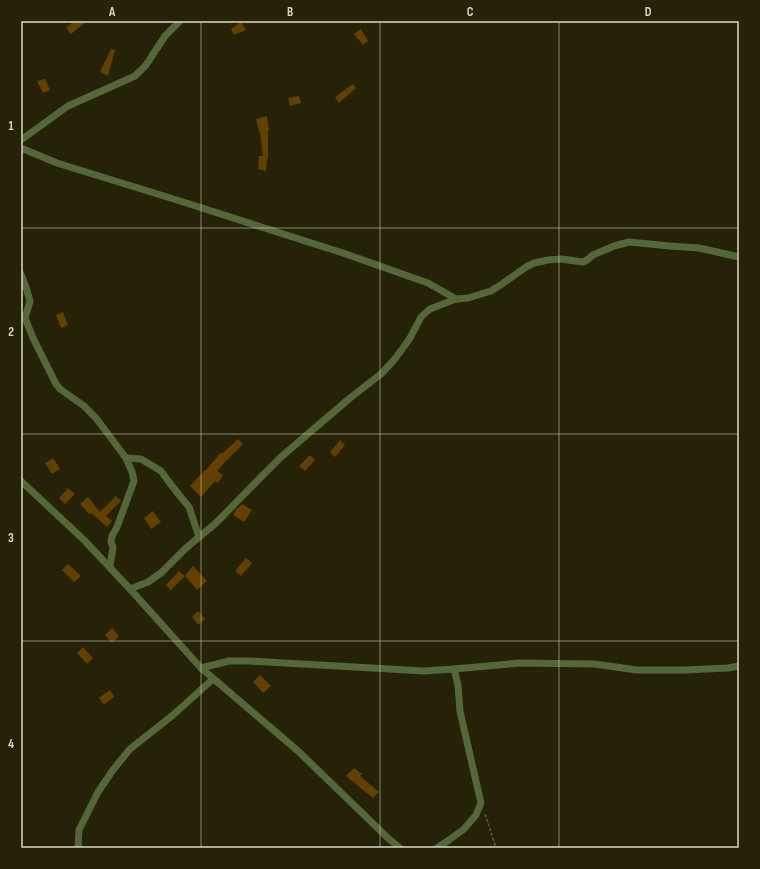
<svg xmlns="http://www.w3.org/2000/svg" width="760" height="869" viewBox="0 0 760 869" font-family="'Sofia Sans Condensed',sans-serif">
  <rect width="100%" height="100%" fill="#262207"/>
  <g fill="#633f00">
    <path d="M74,21H87L71,34L66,28Z"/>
    <path d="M241,22L246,30L234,35L231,29Z"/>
    <path d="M361,29L368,41L363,45L354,34Z"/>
    <path d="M111,49L115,50L108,76L100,72Z"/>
    <path d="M45,79L50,90L43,93L37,81Z"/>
    <path d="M353,84L356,88L339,103L335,97Z"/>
    <path d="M299,96L301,103L290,106L288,98Z"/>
    <path d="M267,116L269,130H268V159H267L266,171L258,169L259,156H263L260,132H259L256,119Z"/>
    <path d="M63,312L68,325L61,328L56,315Z"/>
    <path d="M238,439L243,444L225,462L217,471L223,475L218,483L215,481L201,497L190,486L205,470H206L221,452L222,454Z"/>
    <path d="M340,440L345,445L335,457L330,452Z"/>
    <path d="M310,455L315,460L305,471L299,466Z"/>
    <path d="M53,458L60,469L52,474L45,463Z"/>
    <path d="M68,488L75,494L65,504L59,498Z"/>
    <path d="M116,496L121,501L106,516L112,521L107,527L91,513L89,514L80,504L88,497L100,512Z"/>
    <path d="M242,504L252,510L244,522L233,515L236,510Z"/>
    <path d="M153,511L161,522L151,529L144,518Z"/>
    <path d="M246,558L252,563L241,576L235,571Z"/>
    <path d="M68,564L81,576L74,582L62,570Z"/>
    <path d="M193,566L207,581L197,590L185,576Z"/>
    <path d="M179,571L185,576L171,590L166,585Z"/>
    <path d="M198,611L205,619L198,625L192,617Z"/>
    <path d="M112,628L119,636L112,643L105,635Z"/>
    <path d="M83,647L93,658L87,664L77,653Z"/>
    <path d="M260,675L271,686L263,693L253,682Z"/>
    <path d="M110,690L114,697L104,705L99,698Z"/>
    <path d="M354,768L362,774L360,776L379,792L373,798L346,776Z"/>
  </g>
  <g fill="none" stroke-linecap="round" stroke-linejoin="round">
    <path stroke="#625f48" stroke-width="1.5" stroke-dasharray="3 2" stroke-linecap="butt" d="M485,814L496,848"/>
    <g stroke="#546736" stroke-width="7">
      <path d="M21,140L68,106L135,76L146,65L165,36L180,21"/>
      <path d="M21,148L57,163L180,201L343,253L428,283L456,299"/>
      <path d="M21,274L26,287L30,301L25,318L33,338L56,384L60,389L84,406L96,418L126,458L132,472L134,481L117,527L112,536L111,542L113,547L110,567"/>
      <path d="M126,458L141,459L161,471L169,482L180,496L189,507L199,537"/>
      <path d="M21,481L84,540L130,589L201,668L298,751L389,839L400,848"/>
      <path d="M130,589L148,582L161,573L186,548L216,523L260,478L281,457L350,398L381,374L394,360L403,348L410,338L421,317L430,309L456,299L468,298L491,291L502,284L526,267L534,263L548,260L561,259L583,262L587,260L593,255L614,246L629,242L670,246L699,248L739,257"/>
      <path d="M201,668L229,661H249L424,671L454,669L520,663L594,664L637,670H685L728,668L739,666"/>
      <path d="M78,848L79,830L98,792L113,770L130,749L173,715L213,679"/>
      <path d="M437,848L449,840L464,829L476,815L481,803L467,742L460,711L458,685L454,669"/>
    </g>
  </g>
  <path fill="none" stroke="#d9d6c7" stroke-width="1" stroke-opacity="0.55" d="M201,21V848M380,21V848M559,21V848M21,228H739M21,434H739M21,641H739"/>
  <rect width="760" height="869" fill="none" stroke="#262207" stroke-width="44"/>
  <rect x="22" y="22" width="716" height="825" fill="none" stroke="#d9d6c7" stroke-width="1.5"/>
  <g font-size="13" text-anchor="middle" font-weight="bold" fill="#d9d6c7">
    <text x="112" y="16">A</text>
    <text x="290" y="16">B</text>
    <text x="470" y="16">C</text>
    <text x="648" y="16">D</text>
    <text x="11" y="130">1</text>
    <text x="11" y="336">2</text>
    <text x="11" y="542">3</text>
    <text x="11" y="748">4</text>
  </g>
</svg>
